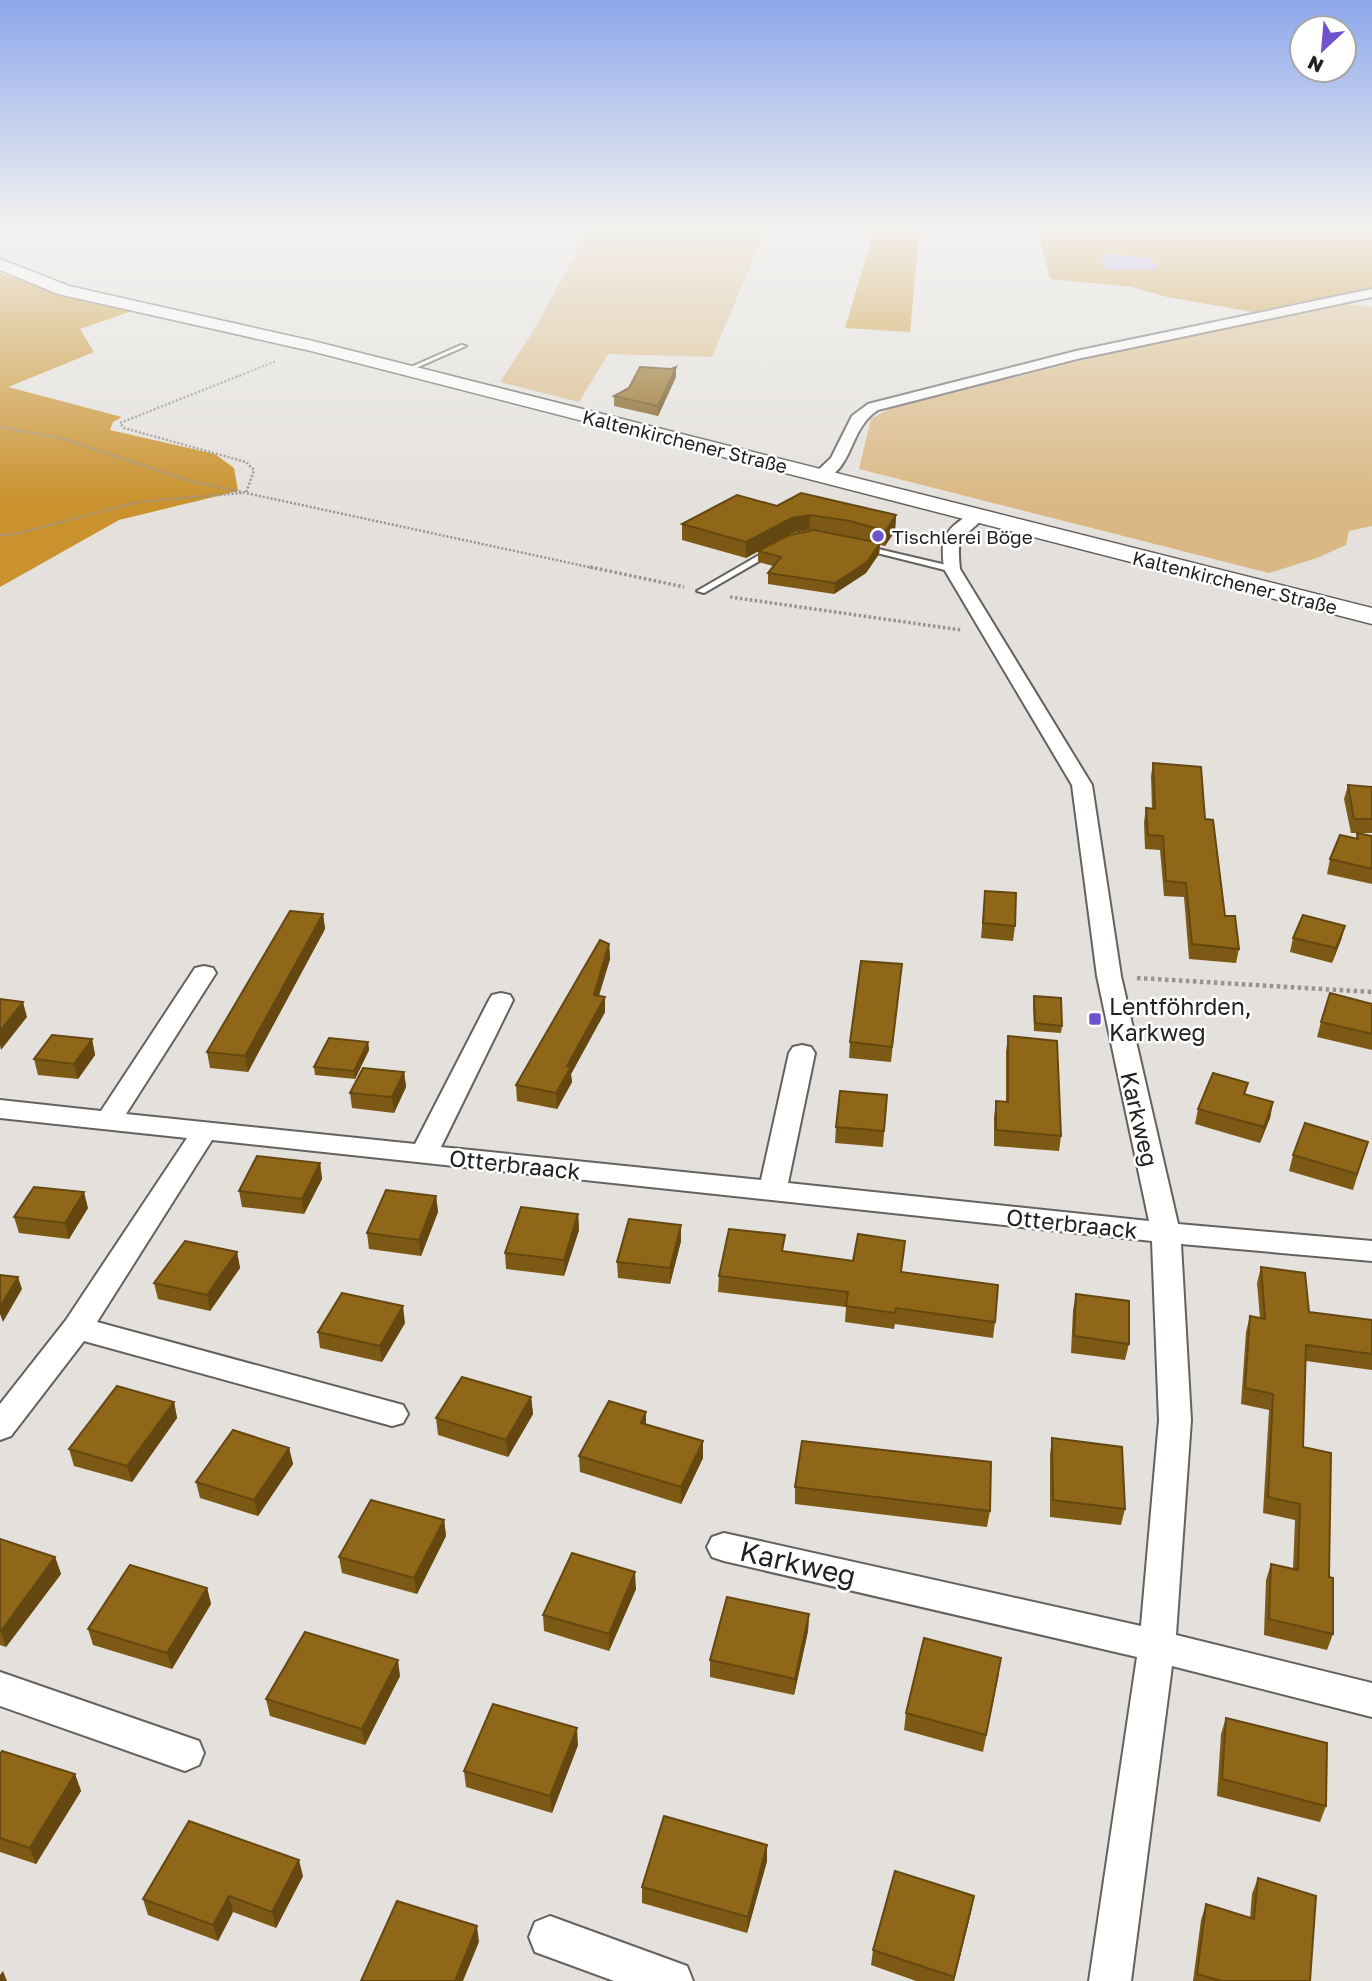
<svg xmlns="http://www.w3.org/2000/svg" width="1372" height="1981" viewBox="0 0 1372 1981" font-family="'Golos Text',sans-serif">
  <rect width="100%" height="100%" fill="#e4e1dd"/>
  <g fill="#dab883">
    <path d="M593,224H768L712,357L608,354L579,402L500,382L532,333Z"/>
    <path d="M1339,303L1372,307V526L1349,531L1346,545L1317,558L1269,573L859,469L871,419L891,408L1108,354Z"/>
  </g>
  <g fill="#c9922d">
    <path d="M844,224H920L910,332L845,328L873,235Z"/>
    <path d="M1036,224H1372V287L1253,312L1167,297L1132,287L1050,279Z"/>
    <path d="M0,273L47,289L135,310L80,329L94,352L8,387L122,417L113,422L110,430L215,454L234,468L238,491L119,520L0,587Z"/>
  </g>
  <path fill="#a394ef" d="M1106,254L1151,258L1158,268L1151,270H1105L1101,257Z"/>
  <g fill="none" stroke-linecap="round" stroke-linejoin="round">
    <defs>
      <g id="service">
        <path d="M461,345L466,346L409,371L404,370Z"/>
        <path d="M861,545L955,567L956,569L949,571L861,549Z"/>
        <path d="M768,550L775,552L704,593L697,591Z"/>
      </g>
      <g id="minor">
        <path d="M1372,289V297L1077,359L878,410C848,429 854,471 821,480L813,475L831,458L852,416L868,404L1076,351Z"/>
        <path d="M977,511L985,516C963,542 956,528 960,569L1092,785L1121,976L1178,1224L1372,1241V1261L1181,1244L1191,1420L1176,1635L1372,1683V1717L1172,1666L1131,1981H1089L1137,1657L724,1561L712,1557L707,1547L712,1537L724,1533L1141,1626L1159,1420L1152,1241L212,1140L97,1322L403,1405L408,1414L403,1423L392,1426L84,1341L11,1436L0,1440V1404L66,1320L187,1138L0,1118V1100L101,1111L195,968L204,966L213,968L216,973L126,1114L415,1144L489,1000L492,995L501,993L510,995L513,1000L441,1147L761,1180L789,1053L793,1047L802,1045L811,1047L815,1053L788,1183L1149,1221L1097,976L1072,785L944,569C942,549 940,536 957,523C964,518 969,513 977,511Z"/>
        <path d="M0,1672L199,1741L204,1753L199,1765L185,1771L0,1706Z"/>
        <path d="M550,1916L687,1966L693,1981H614L535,1952L529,1937L535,1922Z"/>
      </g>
      <path id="secondary" d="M0,259L69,286L313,341L1372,608V624L311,351L58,294L0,270Z"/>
    </defs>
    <use href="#service" stroke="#64615e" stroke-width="4"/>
    <use href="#minor" stroke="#64615e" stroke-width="4"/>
    <use href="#secondary" stroke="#64615e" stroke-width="3"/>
    <path stroke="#969390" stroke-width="2" stroke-dasharray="2 2" stroke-linecap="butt" d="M236,377L276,361"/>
    <g stroke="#969390" stroke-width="2.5" stroke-dasharray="2 2" stroke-linecap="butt">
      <path d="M241,375L120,423L124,428L246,462L254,470L246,493L598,569"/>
      <path d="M0,427L65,439L189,481L246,493"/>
      <path d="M0,535L15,534L138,502L242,493"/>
    </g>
    <g stroke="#969390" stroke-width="3.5" stroke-dasharray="2.5 2.5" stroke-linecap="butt">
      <path d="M590,567L684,587"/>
      <path d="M730,597L961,630"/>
    </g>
    <path stroke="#969390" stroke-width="4.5" stroke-dasharray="3.5 3.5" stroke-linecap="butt" d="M1137,978L1372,992"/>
    <use href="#service" fill="#fff" fill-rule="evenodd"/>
    <use href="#minor" fill="#fff" fill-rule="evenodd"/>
    <use href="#secondary" fill="#fff" fill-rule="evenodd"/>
  </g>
  <g fill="#7c5915" fill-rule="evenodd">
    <path d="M676,377L658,416L614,406V396Z"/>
    <path d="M777,506L896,515L895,531L885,546L880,545L879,554L866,573L834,594L768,584V573L773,566L758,562V551L746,558L682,540V524ZM809,530L812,531L781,539L792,533Z"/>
    <path d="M1153,763L1205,819L1225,916L1239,949L1236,963L1189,959L1184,897L1164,896L1160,850L1145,849L1144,822L1146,808L1152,809L1151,776Z"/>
    <path d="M1348,785L1372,787V833H1359L1372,836V884L1327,874L1330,859L1356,839L1357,833H1351L1344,799Z"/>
    <path d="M985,891L1015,926L1013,941L981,938Z"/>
    <path d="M323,914L325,929L248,1072L210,1068L207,1052Z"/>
    <path d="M1345,926L1341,940L1332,963L1290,952L1293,938Z"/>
    <path d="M609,944L610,959L599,996L605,997V1012L571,1074L572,1082L557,1109L517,1101L516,1085Z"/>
    <path d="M902,964L891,1062L849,1058L850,1042Z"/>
    <path d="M1034,996L1062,1026L1061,1033L1034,1031L1033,1004Z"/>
    <path d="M1372,1004V1050L1317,1037L1321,1022Z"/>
    <path d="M1008,1036L1061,1136L1059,1151L994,1146V1117L996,1101L1006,1102V1052Z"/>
    <path d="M92,1039L95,1055L78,1079L38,1075L34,1059Z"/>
    <path d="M368,1042L369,1050L355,1079L315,1075L314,1067Z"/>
    <path d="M404,1072L406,1087L394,1113L352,1108L350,1093Z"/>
    <path d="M1248,1083L1245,1095L1273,1102L1270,1118L1260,1143L1195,1124L1198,1109Z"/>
    <path d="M887,1095L883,1147L835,1143L836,1127Z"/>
    <path d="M1368,1142L1353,1190L1289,1171L1293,1155Z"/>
    <path d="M320,1163L322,1179L304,1214L242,1207L239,1191Z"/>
    <path d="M436,1196L438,1212L421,1256L369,1249L367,1233Z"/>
    <path d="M88,1208L69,1239L19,1233L14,1217Z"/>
    <path d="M578,1214L579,1230L564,1276L506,1269L505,1253Z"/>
    <path d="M681,1225V1241L670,1284L618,1278L617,1262Z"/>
    <path d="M784,1251L902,1272L995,1322L993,1338L895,1324L894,1329L845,1322L846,1307L718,1292L719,1276Z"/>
    <path d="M237,1252L240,1268L210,1311L158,1299L154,1283Z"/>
    <path d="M1261,1267L1309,1312L1372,1320V1370L1306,1361L1303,1447L1329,1577L1333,1634L1327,1650L1264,1635L1266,1580L1271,1564L1293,1569L1295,1520L1263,1513L1269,1410L1241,1404L1246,1332L1250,1316L1260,1318L1257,1283Z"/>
    <path d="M1076,1294L1129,1344L1125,1360L1071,1353L1073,1310Z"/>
    <path d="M405,1323L382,1362L320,1348L318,1332Z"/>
    <path d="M531,1397L533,1414L508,1457L438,1435L436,1418Z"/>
    <path d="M174,1402L177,1418L132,1482L74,1466L69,1449Z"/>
    <path d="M1052,1438L1125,1509L1121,1525L1050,1517V1455Z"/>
    <path d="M703,1441V1458L681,1504L580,1472L579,1456Z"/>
    <path d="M289,1448L293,1464L258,1516L200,1498L196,1482Z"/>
    <path d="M795,1487L990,1511L987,1527L795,1504Z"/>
    <path d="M444,1520L446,1536L417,1594L342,1573L339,1557Z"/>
    <path d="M0,1539L55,1557L61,1574L6,1647L0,1645Z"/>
    <path d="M207,1588L211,1604L172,1669L93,1645L88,1629Z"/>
    <path d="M636,1589L609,1651L544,1631L543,1615Z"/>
    <path d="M809,1614L808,1631L794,1695L710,1677V1660Z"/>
    <path d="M999,1674L983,1752L904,1730L906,1713Z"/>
    <path d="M400,1676L365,1745L270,1716L266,1699Z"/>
    <path d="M1226,1718L1326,1806L1320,1822L1217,1796L1221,1734Z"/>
    <path d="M578,1745L552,1813L466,1787L464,1771Z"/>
    <path d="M0,1754L75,1774L81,1791L36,1864L0,1852Z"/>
    <path d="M767,1845V1861L747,1933L642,1903V1887Z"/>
    <path d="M303,1876L276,1928L233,1912L218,1941L148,1915L143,1899Z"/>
    <path d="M1258,1878L1310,1981H1193L1201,1920L1206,1904L1250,1918L1252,1894Z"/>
    <path d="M974,1896L971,1912L954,1981H916L871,1965L873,1950Z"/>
  </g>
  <g fill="#654811">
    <path d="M676,367V377L658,416V406Z"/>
    <path d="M810,515L809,530L792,533L746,558V542L792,518Z"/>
    <path d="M896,515L895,531L885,546L886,531Z"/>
    <path d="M880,543L879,554L866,573L834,594L835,583Z"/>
    <path d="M323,914L325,929L248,1072L245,1056Z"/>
    <path d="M1345,926L1341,940L1332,963L1336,948Z"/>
    <path d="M609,944L610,959L594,1010V995Z"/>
    <path d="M605,997V1012L571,1074L572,1082L557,1109L556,1093L567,1066Z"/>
    <path d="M23,1002L27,1017L1,1050L0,1045V1031Z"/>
    <path d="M92,1039L95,1055L78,1079L74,1064Z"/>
    <path d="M368,1042L369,1050L355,1079L354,1071Z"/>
    <path d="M404,1072L406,1087L394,1113L392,1097Z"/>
    <path d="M1273,1102L1270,1118L1260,1143L1264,1127Z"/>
    <path d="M320,1163L322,1179L304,1214L302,1199Z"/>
    <path d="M84,1192L88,1208L69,1239L65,1223Z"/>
    <path d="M436,1196L438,1212L421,1256L419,1240Z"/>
    <path d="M578,1214L579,1230L564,1276V1260Z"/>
    <path d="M681,1225V1241L670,1284V1268Z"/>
    <path d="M237,1252L240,1268L210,1311L207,1295Z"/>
    <path d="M18,1277L22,1289L3,1322L0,1314V1307Z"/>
    <path d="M403,1306L405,1323L382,1362L380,1346Z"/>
    <path d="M531,1397L533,1414L508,1457L506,1440Z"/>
    <path d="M174,1402L177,1418L132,1482L127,1466Z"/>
    <path d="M646,1412V1428L641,1423Z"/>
    <path d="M703,1441V1458L681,1504V1487Z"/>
    <path d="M289,1448L293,1464L258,1516L254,1500Z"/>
    <path d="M444,1520L446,1536L417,1594L414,1578Z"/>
    <path d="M55,1557L61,1574L6,1647L1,1631Z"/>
    <path d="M635,1572L636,1589L609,1651V1634Z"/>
    <path d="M207,1588L211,1604L172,1669L167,1653Z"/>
    <path d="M809,1614L808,1631L794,1695L795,1679Z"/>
    <path d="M398,1660L400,1676L365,1745L362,1729Z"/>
    <path d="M577,1728L578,1745L552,1813L550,1796Z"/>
    <path d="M75,1774L81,1791L36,1864L30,1848Z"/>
    <path d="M767,1845V1861L747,1933L748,1917Z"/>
    <path d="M299,1860L303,1876L276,1928L272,1912Z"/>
    <path d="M229,1896L233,1912L218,1941L213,1925Z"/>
    <path d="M974,1896L971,1912L954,1981H953Z"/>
    <path d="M477,1926L479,1942L463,1981H455Z"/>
    <path d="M3,1971L7,1981H0V1975Z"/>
  </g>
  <g fill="#906718" stroke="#654811" stroke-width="2">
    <path d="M640,367L671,369L676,367L658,406L614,396L629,388Z"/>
    <path d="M801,493L896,515L886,531L850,521L810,515L792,518L746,542L682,524L737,495L777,506Z"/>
    <path d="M814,530L880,543L867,562L835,583L768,573L781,557L758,551L789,535Z"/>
    <path d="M1153,763L1201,767L1205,819L1213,820L1225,916H1235L1239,949L1192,944L1186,883L1166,881L1163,836L1148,835L1146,808L1155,809Z"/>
    <path d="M1348,785L1372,787V819H1354Z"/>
    <path d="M1357,833L1372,836V869L1330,859L1340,835L1358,839Z"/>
    <path d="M985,891L1016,893L1015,926L983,923Z"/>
    <path d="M290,911L323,914L245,1056L207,1052Z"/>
    <path d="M1303,915L1345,926L1336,948L1293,938Z"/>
    <path d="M600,940L609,944L594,995L605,997L567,1066L571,1067L556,1093L516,1085Z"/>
    <path d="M861,961L902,964L892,1047L850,1042Z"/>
    <path d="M1330,993L1372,1004V1034L1321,1022Z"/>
    <path d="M1034,996L1061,998L1062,1026L1035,1023Z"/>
    <path d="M0,999L23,1002L0,1031Z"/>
    <path d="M52,1035L92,1039L74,1064L34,1059Z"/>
    <path d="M1008,1036L1057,1041L1061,1136L996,1130V1101L1008,1102Z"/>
    <path d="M329,1038L368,1042L354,1071L314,1067Z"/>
    <path d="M363,1068L404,1072L392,1097L350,1093Z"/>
    <path d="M1213,1073L1248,1083L1244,1094L1273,1102L1264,1127L1198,1109Z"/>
    <path d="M840,1091L887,1095L884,1131L836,1127Z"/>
    <path d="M1305,1123L1368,1142L1357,1174L1293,1155Z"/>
    <path d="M257,1156L320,1163L302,1199L239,1191Z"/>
    <path d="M34,1187L84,1192L65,1223L14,1217Z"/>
    <path d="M386,1190L436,1196L419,1240L367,1233Z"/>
    <path d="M521,1207L578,1214L564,1260L505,1253Z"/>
    <path d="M629,1219L681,1225L670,1268L617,1262Z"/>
    <path d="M729,1229L785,1235L782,1251L853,1261L858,1234L905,1241L901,1272L998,1285L995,1322L896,1308L895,1313L846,1306L848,1292L719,1276Z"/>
    <path d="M185,1241L237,1252L207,1295L154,1283Z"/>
    <path d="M1261,1267L1305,1273L1309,1312L1372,1320V1354L1306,1345L1303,1447L1331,1453L1329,1577L1333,1578V1634L1269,1619L1271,1564L1298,1570L1300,1504L1268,1497L1273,1394L1245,1388L1250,1316L1265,1319Z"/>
    <path d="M0,1275L18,1277L0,1307Z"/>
    <path d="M342,1293L403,1306L380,1346L318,1332Z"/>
    <path d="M1076,1294L1129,1301V1344L1074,1336Z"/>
    <path d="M462,1377L531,1397L506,1440L436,1418Z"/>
    <path d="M117,1386L174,1402L127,1466L69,1449Z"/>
    <path d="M609,1401L646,1412L641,1423L703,1441L681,1487L579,1456Z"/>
    <path d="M233,1430L289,1448L254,1500L196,1482Z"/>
    <path d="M1052,1438L1122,1447L1125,1509L1053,1500Z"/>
    <path d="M802,1441L991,1462L990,1511L795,1487Z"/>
    <path d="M371,1500L444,1520L414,1578L339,1557Z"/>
    <path d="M0,1539L55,1557L1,1631L0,1630Z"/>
    <path d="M572,1553L635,1572L609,1634L543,1615Z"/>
    <path d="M130,1565L207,1588L167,1653L88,1629Z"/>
    <path d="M727,1597L809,1614L795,1679L710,1660Z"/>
    <path d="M305,1632L398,1660L362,1729L266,1699Z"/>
    <path d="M924,1638L1001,1658L986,1735L906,1713Z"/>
    <path d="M493,1704L577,1728L550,1796L464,1771Z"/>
    <path d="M1226,1718L1327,1743L1326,1806L1222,1779Z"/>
    <path d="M2,1751L75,1774L30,1848L0,1838V1754Z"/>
    <path d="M664,1816L767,1845L748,1917L642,1887Z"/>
    <path d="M189,1821L299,1860L272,1912L229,1896L213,1925L143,1899Z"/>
    <path d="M895,1871L974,1896L954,1977L873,1950Z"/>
    <path d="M1258,1878L1316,1896L1310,1981H1221L1197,1974L1206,1904L1254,1919Z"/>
    <path d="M397,1901L477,1926L455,1981H361Z"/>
  </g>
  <linearGradient id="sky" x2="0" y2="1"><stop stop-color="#8ca7eb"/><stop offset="0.45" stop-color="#f3f2f0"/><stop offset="1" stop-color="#f3f2f0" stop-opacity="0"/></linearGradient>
  <rect width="1372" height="501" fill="url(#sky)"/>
  <g fill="#6f52cc" stroke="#fff" stroke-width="2.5">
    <circle cx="878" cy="536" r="7"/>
    <rect x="1088" y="1012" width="14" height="14" rx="3.5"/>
  </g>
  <g text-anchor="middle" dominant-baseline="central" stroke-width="5" stroke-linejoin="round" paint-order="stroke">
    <g font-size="19" fill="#22211f" stroke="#fff">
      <text transform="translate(685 441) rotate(14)">Kaltenkirchener Straße</text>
      <text transform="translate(1235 582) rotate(14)">Kaltenkirchener Straße</text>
    </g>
    <g font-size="19" fill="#22211f" stroke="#fff" text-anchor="start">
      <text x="892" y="536">Tischlerei Böge</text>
    </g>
    <g font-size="23" fill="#22211f" stroke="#fff" text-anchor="start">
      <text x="1109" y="1006">Lentföhrden,<tspan x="1109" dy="26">Karkweg</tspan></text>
    </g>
    <g font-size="23" fill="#22211f" stroke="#fff">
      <text transform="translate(1140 1119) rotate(77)">Karkweg</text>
      <text transform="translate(515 1164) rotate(6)">Otterbraack</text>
      <text transform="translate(1072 1223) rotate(6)">Otterbraack</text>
    </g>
    <g font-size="28" fill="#22211f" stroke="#fff">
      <text transform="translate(798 1563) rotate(13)">Karkweg</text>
    </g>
  </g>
  <g transform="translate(1323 49) rotate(206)"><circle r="33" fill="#ffffff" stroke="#a7a6a5" stroke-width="2"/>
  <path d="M0-5L12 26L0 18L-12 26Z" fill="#6f52cc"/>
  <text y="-10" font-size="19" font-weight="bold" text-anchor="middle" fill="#22211f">N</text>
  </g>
</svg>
